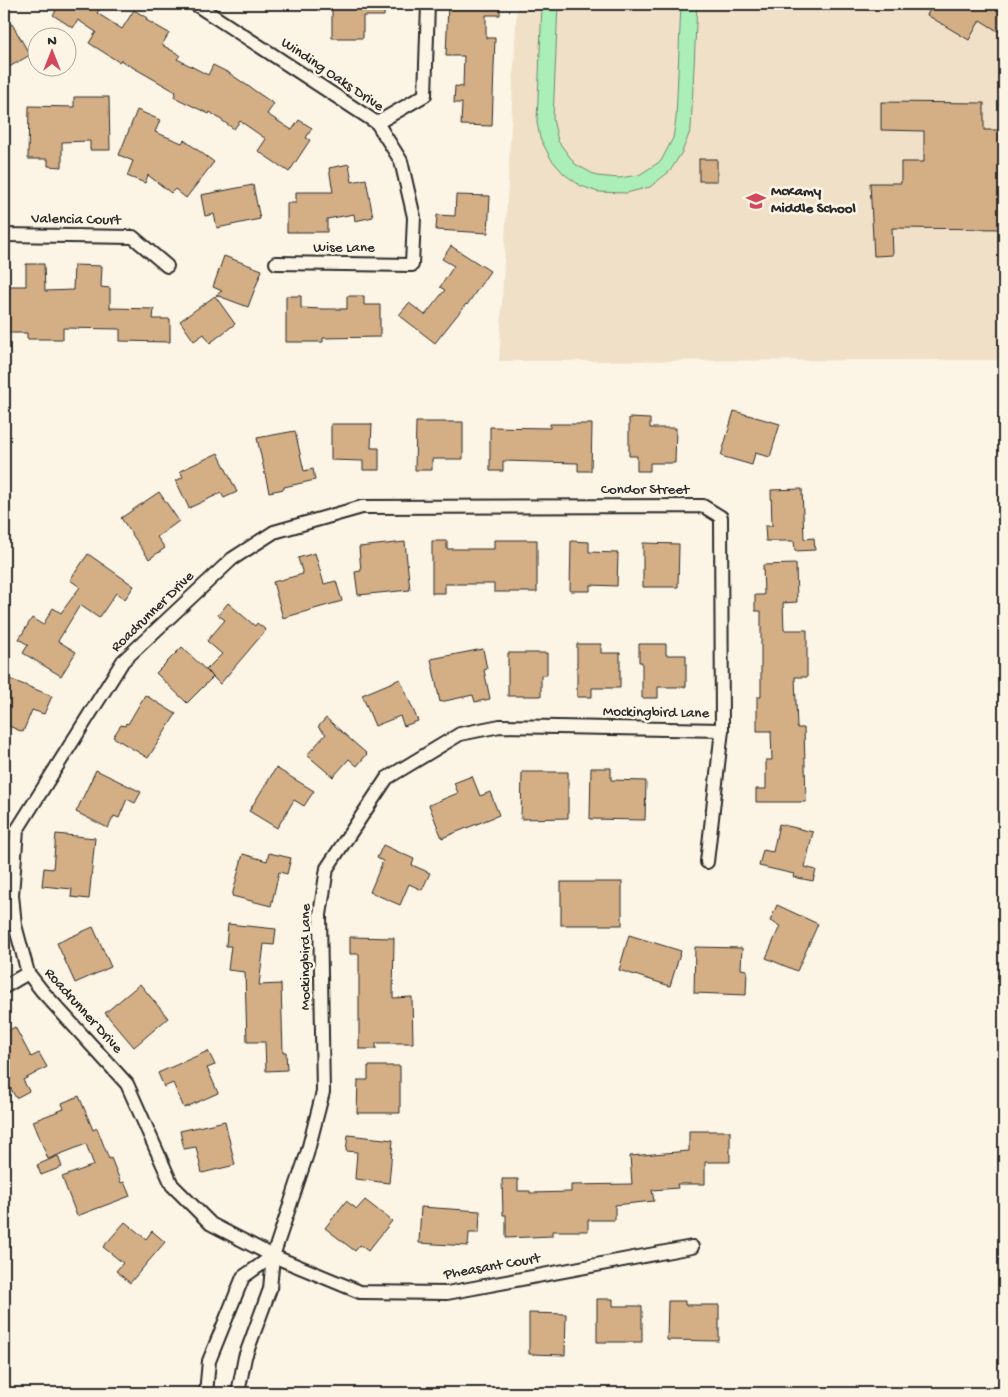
<svg xmlns="http://www.w3.org/2000/svg" width="1008" height="1397" viewBox="0 0 1008 1397" font-family="'Gochi Hand',sans-serif">
  <rect width="100%" height="100%" fill="#fcf5e5"/>
  <filter id="ink" filterUnits="userSpaceOnUse"><feTurbulence type="fractalNoise" baseFrequency=".02" numOctaves="2"/><feDisplacementMap in="SourceGraphic" scale="10" xChannelSelector="R" yChannelSelector="G"/><feConvolveMatrix kernelMatrix="1 2 1 2 8 2 1 2 1" color-interpolation-filters="sRGB"/></filter>
  <g filter="url(#ink)">
    <path fill="#f0e0c8" d="M517,4H1004V360L499,361Z"/>
    <path fill="#aceeb7" stroke="#6c8c71" d="M542,4H558L553,119L558,141L575,164L597,176L619,178L639,175L661,161L673,138L676,119L681,4H697L691,129L682,152L670,171L650,187L626,193L598,192L581,186L564,174L551,159L540,138L537,122Z"/>
    <g fill="#d4af86" stroke="#2b2b2b">
      <path d="M46,4H103L97,13L122,29L134,10L147,18L146,20L169,33L162,45L180,55L177,59L208,75L213,65L229,73L274,104L267,114L292,130L299,120L312,128L306,138L310,140L289,172L258,151L266,139L240,121L234,129L210,112L209,114L174,97L176,92L120,60L119,62L89,43L96,32L78,20L73,28L53,15L56,11Z"/>
      <path d="M332,4H385L384,16H363V38H332Z"/>
      <path d="M448,4H500V15H486V38H495L492,126L461,125L462,103H454L455,86L463,87L464,56H446Z"/>
      <path d="M933,4H1004V35L980,20L969,40L927,15Z"/>
      <path d="M12,24L30,55L4,70V28Z"/>
      <path d="M74,97H109L110,150H90V141L62,142V167L48,166V159H28L29,106L74,107Z"/>
      <path d="M881,102L984,103V130H1004V229L892,228L893,255L874,256L870,183H901V162H924V131L881,130Z"/>
      <path d="M137,110L160,120L155,132L182,143L184,140L214,162L186,198L175,189L171,193L148,175L145,183L127,176L133,161L119,155Z"/>
      <rect x="699" y="159" width="18" height="22"/>
      <path d="M349,164L352,182L366,179L373,217L355,221L354,214L327,219V232H287V203H296V192H333L329,168Z"/>
      <path d="M253,185L260,219L217,228L214,214L205,216L201,195Z"/>
      <path d="M456,195L490,196L488,233L436,230L437,215L455,216Z"/>
      <path d="M451,246L490,271L467,305L466,304L435,343L399,315L409,303L425,315L445,290L440,287L454,266L442,259Z"/>
      <path d="M224,256L262,270L248,307L216,295L222,291L213,287Z"/>
      <path d="M26,264H44L45,291L73,290L74,265L102,266L101,287L110,288V308L154,309L153,319H170V342L120,341V329L63,328V339H27V333H4V286H26Z"/>
      <path d="M215,296L235,324L210,343L204,334L194,341L180,321Z"/>
      <path d="M286,296H301V308L323,309H347V296H364V305H380V337L323,338V342H286Z"/>
      <path d="M734,411L780,424L770,457L755,453L752,465L721,456Z"/>
      <path d="M629,418L650,419V428H676L675,463H650V471H637V456H629Z"/>
      <path d="M416,422H463V459H432V470H415Z"/>
      <path d="M331,424H372L371,448H379V470H363V461L331,460Z"/>
      <path d="M550,424H592L591,471H578V463L503,461V471H490V427L550,428Z"/>
      <path d="M295,431L304,471L313,469L315,480L284,487V489L269,492L257,438Z"/>
      <path d="M218,453L237,492L224,498L221,493L189,508L176,481L183,477L180,471Z"/>
      <path d="M802,489L804,539L814,538L815,550L795,551L794,541H766L765,526H772L771,490Z"/>
      <path d="M159,492L179,521L157,537L165,548L149,559L121,518Z"/>
      <path d="M494,540H537V592H494V584H445V593H432V541H447V549H494Z"/>
      <path d="M571,541L589,542V552L618,553L617,586L590,585V591H570Z"/>
      <path d="M405,542L410,590L358,595L355,572L361,571L359,547Z"/>
      <path d="M643,543L679,544L678,587H643Z"/>
      <path d="M315,553L324,584L336,581L342,601L283,618L273,582L303,574L298,558Z"/>
      <path d="M88,554L134,586L125,599L116,593L99,618L80,605L58,641L76,652L61,676L23,653L28,645L19,639L32,618L43,625L53,608L61,613L80,587L70,580Z"/>
      <path d="M796,564L797,602L783,603L784,630H807V677H795L797,728H804L806,802H756V789H766V760H772L771,731H757V697H761V611H755V595H764L763,565Z"/>
      <path d="M228,603L255,626L257,623L266,630L220,684L206,670L222,654L207,641L225,620L218,615Z"/>
      <path d="M577,644H601V653H620V688H592V697H577Z"/>
      <path d="M639,644H666V655H686V687H658V698H642V662H639Z"/>
      <path d="M182,647L213,677L187,703L156,673Z"/>
      <path d="M483,649L487,669L484,670L490,699L475,702L473,695L440,702L431,659Z"/>
      <path d="M508,653H547V675H541V696H508Z"/>
      <path d="M7,678L52,696L44,714L32,710L23,732L4,724V684Z"/>
      <path d="M400,679L418,721L404,726L400,716L375,726L362,695Z"/>
      <path d="M145,695L176,714L148,758L113,737L121,725L125,726L126,723L128,724Z"/>
      <path d="M326,718L367,754L357,766L349,759L333,777L307,755L326,734L318,727Z"/>
      <path d="M276,768L314,791L304,806L294,800L277,828L249,811Z"/>
      <path d="M591,768H611V780L646,781L645,820L590,819Z"/>
      <path d="M96,770L141,792L135,803L127,799L119,818L114,816L108,828L76,812Z"/>
      <path d="M522,772H568V818L521,819Z"/>
      <path d="M472,776L480,796L490,792L499,815L442,838L429,805L458,793L454,783Z"/>
      <path d="M779,824L813,832L805,867L816,870L813,881L793,877L794,874L759,866L763,850L773,852Z"/>
      <path d="M56,834L95,838L89,899L71,897L72,889L42,886L44,868L53,869Z"/>
      <path d="M383,845L414,859L412,865L430,873L422,890L409,884L400,905L370,892L383,861L377,858Z"/>
      <path d="M269,853L291,858L287,874L279,872L271,906L232,896L243,854L267,861Z"/>
      <rect x="561" y="882" width="61" height="43"/>
      <path d="M777,905L818,924L797,971L766,958L780,926L770,921Z"/>
      <path d="M228,924L276,929L274,945L264,944L259,985L281,984L283,1052H286L287,1070L266,1071L265,1042H247L245,972L228,970L231,946H226Z"/>
      <path d="M93,927L111,967L75,983L57,943Z"/>
      <path d="M629,935L681,951L670,986L619,970Z"/>
      <path d="M350,937L394,938L393,998L412,997L413,1043H376V1049H359V954H350Z"/>
      <path d="M695,947L742,948L741,969L747,970L746,995L694,993Z"/>
      <path d="M140,984L168,1018L134,1047L105,1013Z"/>
      <path d="M15,1027L31,1057L39,1053L47,1067L23,1080L29,1091L16,1098L4,1076V1033Z"/>
      <path d="M208,1051L215,1065L207,1068L218,1093L184,1108L173,1083L164,1087L158,1073Z"/>
      <path d="M368,1066H400V1113H357L358,1080H368Z"/>
      <path d="M79,1096L93,1130L97,1128L109,1159L111,1158L121,1183L124,1182L130,1196L77,1216L62,1177L94,1165L86,1144L48,1159L33,1121L64,1109L62,1103Z"/>
      <path d="M225,1121L235,1165L202,1173L196,1147L184,1149L180,1131Z"/>
      <path d="M689,1131H730V1162H705V1184H677L678,1188L652,1190L654,1201L615,1205V1220H588V1231H552V1236L506,1238V1215H503L502,1179H518V1191H530V1193L571,1192V1185L632,1184L630,1156L689,1151Z"/>
      <path d="M348,1135L393,1140L389,1183L355,1179L357,1152L346,1151Z"/>
      <path d="M58,1156L62,1167L41,1175L37,1165Z"/>
      <path d="M365,1200L392,1221L368,1251L360,1245L355,1251L325,1228L346,1201L357,1209Z"/>
      <path d="M421,1207L480,1211L479,1233H469L468,1246L419,1243Z"/>
      <path d="M125,1222L146,1239L152,1231L165,1242L130,1283L116,1271L123,1263L103,1247Z"/>
      <path d="M597,1299H613V1306H642V1342H597Z"/>
      <path d="M668,1301H685V1305H719V1341L667,1340Z"/>
      <path d="M529,1313L566,1314L565,1355L529,1354Z"/>
    </g>
    <g fill="none" stroke-linecap="round" stroke-linejoin="round">
      <defs>
        <g id="minor">
          <path d="M195,4L377,123L401,161L414,217L412,265L276,263"/>
          <path d="M377,123L425,95L428,4"/>
          <path d="M4,235L133,237L167,266"/>
          <path d="M4,987L28,973"/>
          <path d="M692,1247L447,1293L360,1292L273,1256L211,1224L172,1185L127,1084L42,991L28,973L15,925L12,895L17,830L123,661L232,559L274,532L362,507L703,506L721,517L722,730L707,862"/>
          <path d="M206,1393L209,1361L243,1277L273,1256"/>
          <path d="M238,1393L245,1357L270,1289L273,1256L307,1154L323,1092L320,915L327,868L387,778L460,734L500,726L722,730"/>
        </g>
      </defs>
      <use href="#minor" stroke="#2b2b2b" stroke-width="16"/>
      <use href="#minor" stroke="#fcf5e5" stroke-width="12"/>
    </g>
  </g>
  <defs>
    <symbol id="school-bare" viewBox="-9 -9 18 18"><path d="M0-5L7-2L0 1L-7-2ZM-4 1L0 2.5L4 1V4Q0 6-4 4Z" fill="#d1495b" stroke="#fcf5e5" stroke-width="2.5" paint-order="stroke"/></symbol>
  </defs>
  <g fill-rule="evenodd">
    <use href="#school-bare" x="742" y="187" width="28" height="28"/>
  </g>
  <g text-anchor="middle" dominant-baseline="central" stroke-width="5" stroke-linejoin="round" paint-order="stroke">
    <g font-size="15" fill="#2b2b2b" stroke="#fcf5e5">
      <text transform="translate(332 75) rotate(34)">Winding Oaks Drive</text>
      <text transform="translate(76 220) rotate(1)">Valencia Court</text>
      <text x="344" y="248">Wise Lane</text>
      <text x="645" y="490">Condor Street</text>
      <text transform="translate(153 612) rotate(-44)">Roadrunner Drive</text>
      <text transform="translate(656 713) rotate(1)">Mockingbird Lane</text>
      <text transform="translate(306 957) rotate(-90)">Mockingbird Lane</text>
      <text transform="translate(83 1011) rotate(48)">Roadrunner Drive</text>
      <text transform="translate(492 1267) rotate(-10)">Pheasant Court</text>
    </g>
    <g font-size="15" font-weight="bold" fill="#2b2b2b" stroke="#fcf5e5" text-anchor="start">
      <text x="771" y="192">McKamy<tspan x="771" dy="17">Middle School</tspan></text>
    </g>
  </g>
  <rect width="1008" height="1397" fill="none" stroke="#fcf5e5" stroke-width="20"/>
  <rect x="10" y="10" width="988" height="1377" fill="none" stroke="#2b2b2b" stroke-width="2" filter="url(#ink)"/>
  <g transform="translate(52 52)"><circle r="24" fill="#fcf5e5" stroke="#a8a49b"/>
  <path d="M0-4L9 19L0 12L-9 19Z" fill="#d1495b"/>
  <text y="-8" font-size="14" font-weight="bold" text-anchor="middle" fill="#2b2b2b">N</text>
  </g>
</svg>
